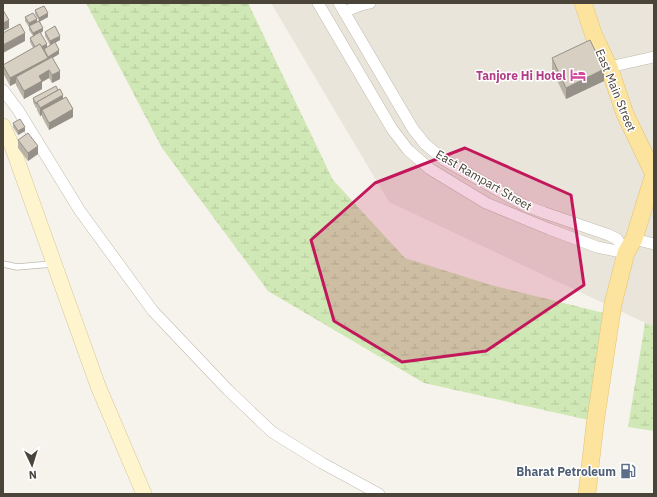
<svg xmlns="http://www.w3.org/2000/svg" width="657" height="497" viewBox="0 0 657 497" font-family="'IBM Plex Sans',sans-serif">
  <defs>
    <pattern id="wetland-marsh" width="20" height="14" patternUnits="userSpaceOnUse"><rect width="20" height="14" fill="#d0e8b6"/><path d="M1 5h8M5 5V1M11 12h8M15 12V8" fill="none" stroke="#b4c89d"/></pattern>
  </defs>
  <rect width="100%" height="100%" fill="#f6f3ec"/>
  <path fill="#e9e5da" d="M271,3H654V327L389,202Z"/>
  <g fill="url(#wetland-marsh)">
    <path d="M86,3H248L333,180L405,258L491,285L608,314L593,421L424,383L268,291L162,148Z"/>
    <path d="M645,323L654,326V431L628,427Z"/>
  </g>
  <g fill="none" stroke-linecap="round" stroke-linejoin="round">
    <defs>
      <path id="lane" d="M3,264L17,267L52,264"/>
      <g id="street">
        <path d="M318,3L392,129L408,150L430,169L486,203L549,229L597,247L626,253"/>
        <path d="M339,3L413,129L425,144L444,160L485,183L524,205L545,213L609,235L617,239L626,253"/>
        <path d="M344,12L361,5L370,3"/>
        <path d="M609,67L654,57"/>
        <path d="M3,90L18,110L80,211L153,311L228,390L272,432L322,463L379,494"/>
        <path d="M634,239L654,244"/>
      </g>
      <path id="secondary" d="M3,126L12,146L98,386L144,494"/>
      <path id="primary" d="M583,3L594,36L609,67L625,114L654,174L634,239L626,253L613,304L595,424L587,494"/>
    </defs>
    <use href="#lane" stroke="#c1bbaf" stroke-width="7"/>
    <use href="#street" stroke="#c1bbaf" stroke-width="12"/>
    <use href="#secondary" stroke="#d4c89d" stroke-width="16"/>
    <use href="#primary" stroke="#e2c36e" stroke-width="18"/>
    <use href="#lane" stroke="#fff" stroke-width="5.5"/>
    <use href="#street" stroke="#fff" stroke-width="11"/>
    <use href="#secondary" stroke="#fef4ce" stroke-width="15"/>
    <use href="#primary" stroke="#fce49f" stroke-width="17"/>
  </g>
  <g fill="#b9b2a7">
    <path d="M35,10L48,17L40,21L43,31L41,33L47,47L50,45L45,36V32L60,40L55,43L59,54L52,58L60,79L52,83L49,78L42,82V89L24,99L16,85V83L10,86L3,73V65L33,48L30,42V38L33,36L29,30V27L25,21V17L37,22L39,21L35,14Z"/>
    <path d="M552,58L604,81L566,99L552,70Z"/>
    <path d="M33,98H63L73,117L49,130L42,117V115L40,116L37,110V108H36L33,102Z"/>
    <path d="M13,123L25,131L18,135L13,127Z"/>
    <path d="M18,140L38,154L28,161L18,148Z"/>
  </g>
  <g fill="#969188">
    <path d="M48,13V17L39,22V18Z"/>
    <path d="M37,19V23L29,27V23Z"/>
    <path d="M9,20V28L3,31V23Z"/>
    <path d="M43,28V31L33,37V33Z"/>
    <path d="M25,33V41L3,53V45Z"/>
    <path d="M60,36V40L50,45V41Z"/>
    <path d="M47,44V48L36,53V49Z"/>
    <path d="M59,50V54L48,61V57Z"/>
    <path d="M48,58V66L16,77V83L10,86V78Z"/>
    <path d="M604,69V81L566,99V88Z"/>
    <path d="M49,70V78L42,82V89L24,99V91L39,76Z"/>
    <path d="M60,71V79L52,83V75Z"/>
    <path d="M63,95V103L42,110V115L40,116V108Z"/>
    <path d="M73,109V117L49,130V123Z"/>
    <path d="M25,127V131L18,135V131Z"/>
    <path d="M38,146V154L28,161V153Z"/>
  </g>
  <g fill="#d7cfc2" stroke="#969188">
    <path d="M44,6L48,13L39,18L35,10Z"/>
    <path d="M3,10L9,20L3,23Z"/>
    <path d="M33,13L37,19L29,23L25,17Z"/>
    <path d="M39,21L43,28L33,33L29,26Z"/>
    <path d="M20,24L25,33L3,45V33Z"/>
    <path d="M55,26L60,36L50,41L45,32Z"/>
    <path d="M40,32L47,44L41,47L40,44L35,47L30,38Z"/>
    <path d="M590,40L604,69L566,88L552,58Z"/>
    <path d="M55,42L59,50L48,57L44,49Z"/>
    <path d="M40,44L48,58L10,78L3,65Z"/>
    <path d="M52,57L60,71L52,75L49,70L39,76L42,81L24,91L16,77Z"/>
    <path d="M56,86L58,90L37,102L36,104L33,98Z"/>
    <path d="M60,89L63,95L40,108L37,102Z"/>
    <path d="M66,97L73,109L49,123L42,110Z"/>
    <path d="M20,119L25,127L18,131L13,123Z"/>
    <path d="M28,133L38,146L28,153L18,140Z"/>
  </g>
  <path fill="#c2185b" fill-opacity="0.2" stroke="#c2185b" stroke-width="3" stroke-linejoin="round" d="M465,148L571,195L584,285L486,351L402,362L334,321L311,240L375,183Z"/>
  <defs>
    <symbol id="hotel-bare" viewBox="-9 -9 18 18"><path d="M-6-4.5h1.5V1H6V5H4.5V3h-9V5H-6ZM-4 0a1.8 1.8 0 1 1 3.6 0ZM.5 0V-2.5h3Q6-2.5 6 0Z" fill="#d1479c" stroke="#fff" stroke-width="2.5" paint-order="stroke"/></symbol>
    <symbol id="fuel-bare" viewBox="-9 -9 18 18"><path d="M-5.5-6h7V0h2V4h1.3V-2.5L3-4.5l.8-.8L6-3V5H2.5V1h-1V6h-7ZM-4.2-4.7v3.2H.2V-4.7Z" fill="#5c6f8a" stroke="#fff" stroke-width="2.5" paint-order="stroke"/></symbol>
  </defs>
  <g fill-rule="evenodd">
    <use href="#hotel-bare" x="567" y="64" width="22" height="22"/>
    <use href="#fuel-bare" x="617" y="460" width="22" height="22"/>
  </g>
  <g text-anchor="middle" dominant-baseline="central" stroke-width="3" stroke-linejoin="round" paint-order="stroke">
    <g font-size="12" font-weight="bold" fill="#b23c85" stroke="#fff" text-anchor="end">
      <text x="566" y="75">Tanjore Hi Hotel</text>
    </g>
    <g font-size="12" fill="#4a4439" stroke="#fff">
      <text transform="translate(616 90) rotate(68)">East Main Street</text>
      <text transform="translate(484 180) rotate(30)">East Rampart Street</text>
    </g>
    <g font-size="12" font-weight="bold" fill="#4e5e75" stroke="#fff" text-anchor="end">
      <text x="616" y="471">Bharat Petroleum</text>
    </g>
  </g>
  <rect width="657" height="497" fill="none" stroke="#4a4439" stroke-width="8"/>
  <g transform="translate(32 465) rotate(176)" stroke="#ffffff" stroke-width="3" paint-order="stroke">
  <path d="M0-3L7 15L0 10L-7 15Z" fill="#4a4439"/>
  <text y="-6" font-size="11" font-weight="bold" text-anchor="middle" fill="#4a4439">N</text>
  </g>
</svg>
